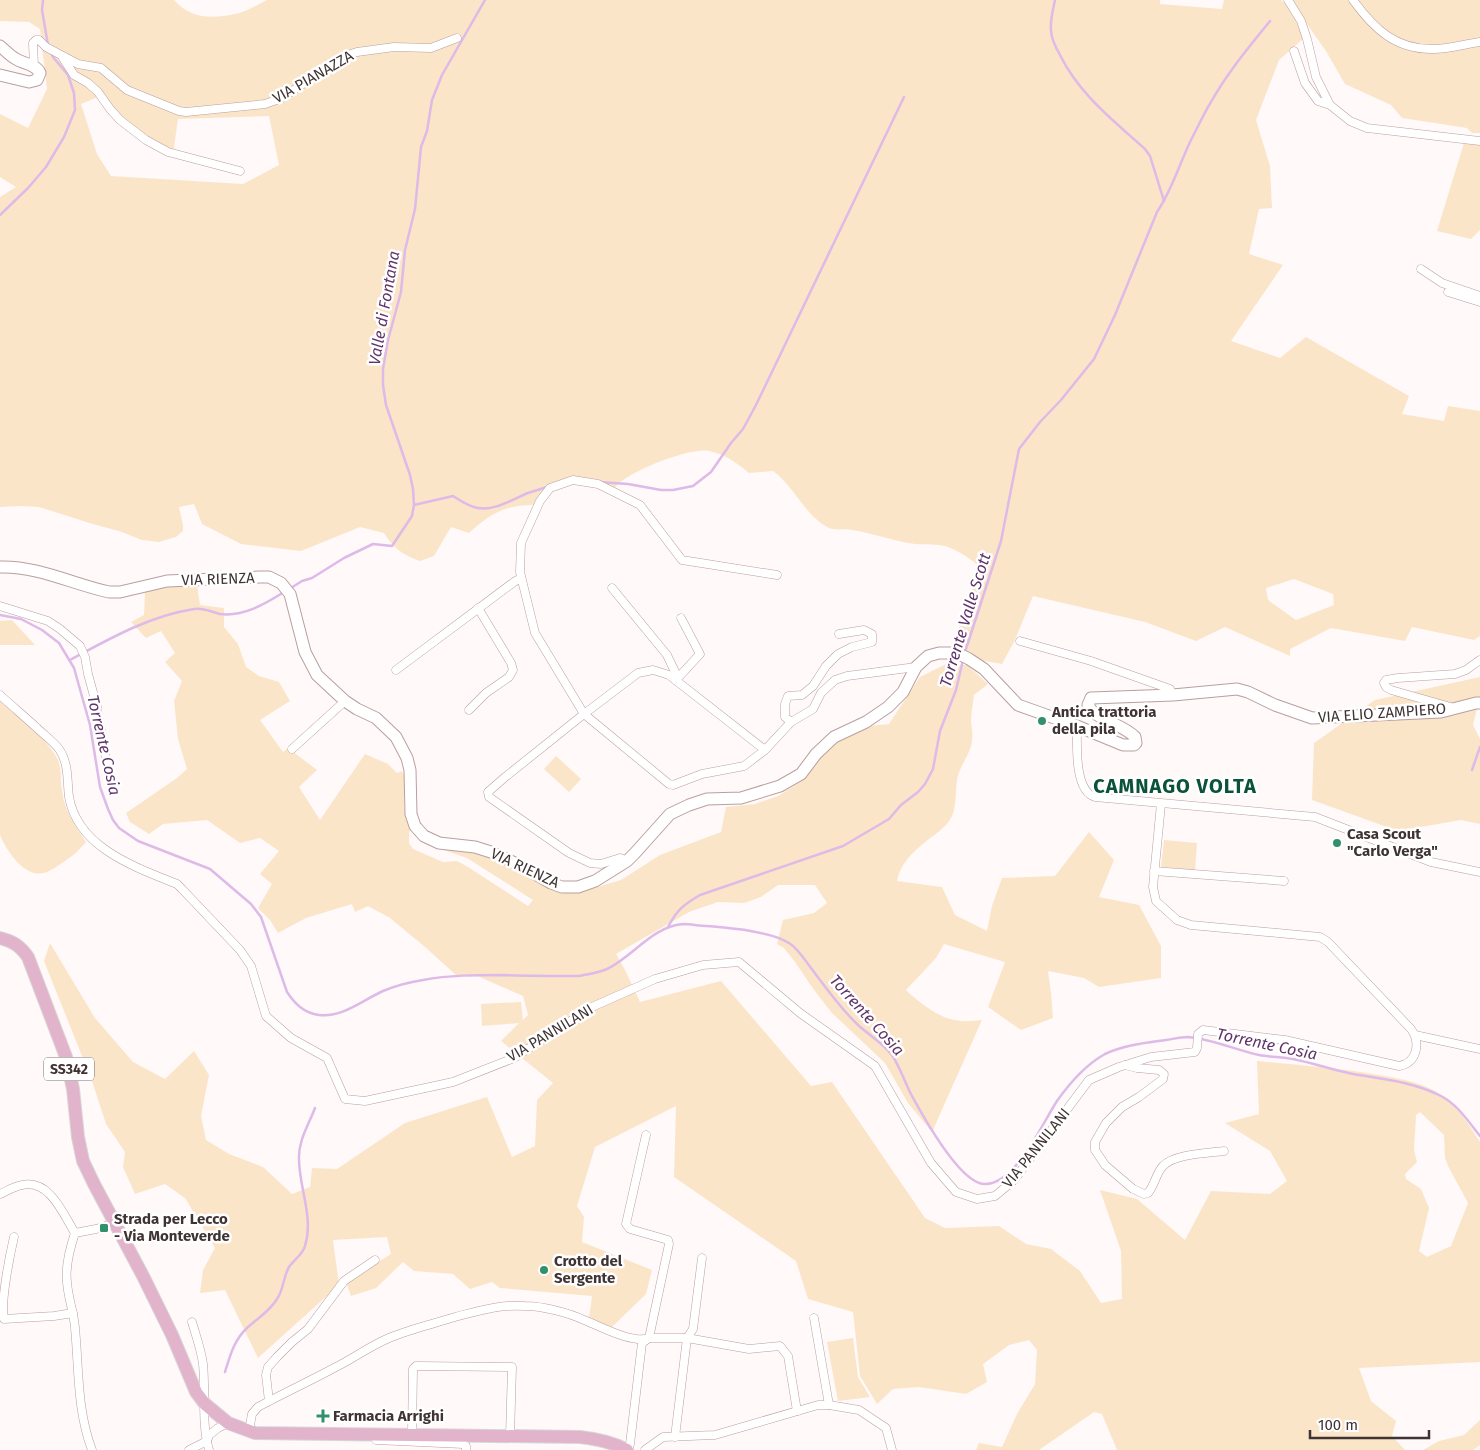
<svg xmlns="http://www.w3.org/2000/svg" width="1480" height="1450" viewBox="0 0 1480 1450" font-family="'Fira Sans',sans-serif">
  <rect width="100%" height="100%" fill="#fff9f9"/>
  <g fill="#fbe5c8" fill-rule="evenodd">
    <path d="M0,0H174C191,19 211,19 235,14C246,12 257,5 267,0H1160V4L1222,9L1224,0H1281L1289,7L1304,38L1279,60L1256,120L1270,166L1272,208L1259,209L1249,254L1283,265L1231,341L1280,358L1306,337L1409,396L1402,414L1444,421L1448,406L1480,411V636L1474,640L1412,627L1405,641L1331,628L1290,649V656L1225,627L1196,641L1145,622L1033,596L1014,642L1002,664L974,659L952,646L961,623L979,566C968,557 954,547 939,545C929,544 918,545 908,543C889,539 871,533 852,530C844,528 837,531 829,528C804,515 795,487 773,471L749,473C737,463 725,454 709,451C690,447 631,471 617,485C615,487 613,492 612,495L589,484L573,482L549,492L541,504C532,505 522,505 513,507C496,510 481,522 469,533L451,527L434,556L420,561C403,555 393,548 384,533L360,527L301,551L241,544L202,524L194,504L179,507L183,525V531L176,537L159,542L142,540L119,531L96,525L39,507L21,506L0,507V197L16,187L0,177V114L28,128L47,89L40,29L29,22L0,21ZM98,97L140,135L173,154L178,119L269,116L279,165L243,184L111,176L97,154L81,104ZM1294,579L1333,594L1334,605L1296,620L1268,600L1266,588Z"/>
    <path d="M1290,0H1480V133H1472L1467,128L1402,118L1391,105L1345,84L1326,51Z"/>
    <path d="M1464,143L1480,144V230L1471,239L1437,231Z"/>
    <path d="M197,585L200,605L224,608V627L238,644L246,667L259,676L279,682L290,701L260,720L283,752L288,748L317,770L299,787L320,820L365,754L388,764L397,773L402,771L404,775V806L408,825L411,827L409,833V843L413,849L443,862L457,861L468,867L528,906L533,900L467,858L435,847L474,853L512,866L546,887L558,892H580L621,880L660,855L721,832L726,807L755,804L778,796L804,780L809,771L826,750L840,740L869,726L889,724L920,677L946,664L967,665L988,684L974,695C973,704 971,713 971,722C972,728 973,735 972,741C970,756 959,766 957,780C955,792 957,807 951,818C946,827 937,833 929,839C915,850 900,863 897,881L942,887L955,915L987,931L992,906L1002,878L1055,876L1089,832L1114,860L1099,897L1139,905L1161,946V978L1099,987L1084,978L1048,971L1051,993L1053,1018L1021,1030L988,1007L1005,962L944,944L936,958L906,990C917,1001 939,1018 955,1020C964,1022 973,1021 982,1020L932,1132L908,1103L885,1063L832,1013L814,990L795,962L784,948L777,944L783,920L814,913L827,903L815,885H778L761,897L744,903L718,902L689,912L616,954L624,968L640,1002L721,981L811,1086L832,1082L925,1218L945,1228L999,1226L1026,1244L1051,1249L1080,1271L1101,1303L1122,1299L1121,1251L1100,1190L1137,1199L1185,1240L1211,1191L1270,1194L1287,1181L1270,1151L1225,1123L1259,1114L1257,1061C1298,1065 1339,1068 1379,1075C1402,1079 1426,1083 1444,1097C1459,1107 1470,1127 1480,1142V1362L1359,1368L1371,1401L1396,1421L1392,1436L1405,1450H1117L1102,1414L1094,1412L1039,1450H976L979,1443L1002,1447L1017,1414L1035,1384L1037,1350L1029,1340L1009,1345L983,1364L987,1382L966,1394L919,1387L893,1389L877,1404L860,1376L853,1312L808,1299L796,1261L674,1177L676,1106L595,1147L577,1206L584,1217L582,1242L652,1270L646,1294L610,1329L589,1318L592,1296L500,1288L492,1282L470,1289L453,1274L414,1271L403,1262L376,1288L351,1296L346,1282L391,1254L387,1237L333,1240L339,1285L258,1358L225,1290L200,1293L203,1270L215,1248L185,1198L165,1184L135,1194L123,1167L125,1152L106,1124L92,1081L44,961L50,943L95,1018L133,1062L165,1079L194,1051L209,1075L201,1116L206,1140L229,1154L263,1167L292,1194L310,1187L312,1168L337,1169L405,1123L487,1097L512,1157L535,1146L537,1100L553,1083L501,1041L519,1023L482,1026L481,1004L521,1002L523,1020L528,1015L523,996L475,975H456L425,947L390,918L368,906L355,912L352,904L306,918L278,933L270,920L258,908L272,884L260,874L279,851L260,838L240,843L207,820L163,824L149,834L130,822L126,813L177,778L187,769L178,739L174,701L182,681L165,662L175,653L161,631L146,638L131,622L144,615L145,592L166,586ZM1420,1112L1444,1135L1445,1158L1448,1166L1468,1203L1451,1246L1427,1257L1419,1251L1429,1208L1421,1189L1406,1179L1405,1174L1417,1162L1414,1150L1416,1115Z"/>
    <path d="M12,620L35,645H0V621Z"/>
    <path d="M1480,677V697L1473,725L1480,739V824L1461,820L1398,831L1312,800L1314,743L1375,700Z"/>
    <path d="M0,699C15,710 51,744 58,760C62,770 60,780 62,790C64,811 75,825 86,842C77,853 71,857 59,865C42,877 33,877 17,862C10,854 4,845 0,835Z"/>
    <path d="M556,756L581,779L569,792L544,769Z"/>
    <path d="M1164,840L1197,843L1195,870L1161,867Z"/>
    <path d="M853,1338L858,1377L870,1397L838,1401L827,1342Z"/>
    <path d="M1480,1420V1445L1473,1450H1423L1439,1441L1464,1435Z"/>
  </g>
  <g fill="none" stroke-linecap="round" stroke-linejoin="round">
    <g stroke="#ddbae7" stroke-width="2.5">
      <path d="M43,0L42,10L48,45"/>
      <path d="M1055,0C1053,10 1050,20 1051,30C1051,39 1056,48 1060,55C1079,94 1114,121 1145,149L1150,156L1164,201"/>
      <path d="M0,215L28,188L46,167L64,137L75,110L74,93L68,75L53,57L51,53"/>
      <path d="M599,482L628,484L661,490H673L693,486L711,472L731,443L743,429L756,405L904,97"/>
      <path d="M414,505L453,496C461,501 469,507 478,508C495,511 513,499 528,493C534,491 541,489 547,487"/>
      <path d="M291,588L302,581L312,578L344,558L373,544L392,546L412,516L414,505L413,489L410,475L386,405L383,385V369L388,340L401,292L405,250L415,209L421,147L427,131L432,100L442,75L485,0"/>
      <path d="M0,615L21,619L42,630L59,643L74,668L90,725L100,787L108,809L113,820L119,828L138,841L210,869L251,904L261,917L287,992C295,1004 304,1013 319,1015C342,1018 363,1000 383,991C395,986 410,982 423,980C450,975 476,975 503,975C529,976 554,976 579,976C589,974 598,973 607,969C634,956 652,926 684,924C691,924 699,926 707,926C729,928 770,931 789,943C797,948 803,957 808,964C824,985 839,1007 858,1025C869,1035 883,1043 892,1055C900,1067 905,1083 912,1096C923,1116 961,1186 986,1184C1016,1183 1042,1124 1057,1101C1069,1084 1087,1064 1105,1054C1124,1045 1145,1043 1166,1040C1173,1039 1181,1037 1188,1037C1212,1039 1236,1050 1259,1055C1270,1057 1282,1057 1293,1059C1313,1063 1333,1070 1353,1074C1383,1079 1414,1082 1441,1096C1458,1105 1468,1121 1480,1136"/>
      <path d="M965,652L1001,541L1019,449L1040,422L1061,400L1094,359L1115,315L1157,212C1173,189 1180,161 1193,136C1199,125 1204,113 1211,102C1227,73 1249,47 1270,21"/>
      <path d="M70,660C109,639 149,616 194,609C203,607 211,612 220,614C243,617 265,604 284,592"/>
      <path d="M1472,770L1480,747"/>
      <path d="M668,927C677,910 683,905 700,895L843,846L889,819L901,805L918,792L925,784L933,769L940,731L956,690L963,660"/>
      <path d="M225,1372C230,1356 234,1340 247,1328C257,1319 270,1311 277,1299C284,1289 283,1277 289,1267C294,1260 303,1254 305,1246C314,1217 299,1188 299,1159C298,1141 309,1124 315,1108"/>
    </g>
    <path stroke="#d9d1d1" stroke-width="8" stroke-dasharray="8 4" stroke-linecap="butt" d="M97,707L101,728"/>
    <defs>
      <g id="street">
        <path d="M1288,0L1301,21L1307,39L1316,77L1330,105L1350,121L1367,128L1480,141"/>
        <path d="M1353,0C1374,29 1396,50 1434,49C1449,49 1465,44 1480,42"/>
        <path d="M1294,51L1305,83L1318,101L1330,105"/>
        <path d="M63,58L74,75L88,83L98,92L110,109L120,120L146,140L168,152L240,171"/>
        <path d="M34,67L33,43L36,40H39L46,47L78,64L101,68L127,90L179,111L186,112L265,104L282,98L345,56L357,52L394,47L431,48L457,38"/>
        <path d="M1421,269L1442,283L1480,296"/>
        <path d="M1448,292L1480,302"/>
        <path d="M612,588L667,655L676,674V680"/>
        <path d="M0,606L48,621L60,629L80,646L85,657L88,674L97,707"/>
        <path d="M839,634L864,630L872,634V642L852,647L838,654L826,666L813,686L802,695L788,696L785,704V717L791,722L813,709L821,693L835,680L847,676L916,667"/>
        <path d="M1020,641L1091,661L1170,689L1173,695"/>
        <path d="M396,670L514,582L521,578"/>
        <path d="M676,680L700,654L681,618"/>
        <path d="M0,695C12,706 25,717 37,728C44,735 53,741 59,749C69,763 67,781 69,797C78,848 135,867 177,884L182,889L240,950L251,966L266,1016L291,1038L327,1058L345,1099L365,1101L453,1082L514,1058L592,1007L655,979L703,965L739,962L800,1013L875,1066L931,1163L956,1192L977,1199L995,1196L1014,1180L1089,1080L1119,1067L1151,1057L1195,1052L1197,1048L1198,1034L1203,1030L1285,1040L1399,1066C1417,1063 1421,1043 1411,1029L1328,942L1320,937L1191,925L1177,920L1156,901L1153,887L1161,804"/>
        <path d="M1454,708L1391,690L1386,687L1384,683L1386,680L1398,678L1455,674L1466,670L1480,660"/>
        <path d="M469,710L486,693L509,677L513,670L511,663L478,608"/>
        <path d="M1077,726C1077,744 1074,791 1095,797L1315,817L1431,862L1480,872"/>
        <path d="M101,728L109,778"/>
        <path d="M292,749L345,701"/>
        <path d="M765,750L744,766L702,774L673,785L669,784L584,714L535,633L520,572L521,543L540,501L550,488L573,480L598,484L640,505L682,560L777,575"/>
        <path d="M627,861L620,858L601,864L590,863L569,853L489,797L488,792L504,778L584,714L638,673L653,670L669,675L765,750L791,722"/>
        <path d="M1154,871L1284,881"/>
        <path d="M1415,1035L1480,1049"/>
        <path d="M1125,1065L1137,1068L1159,1070L1164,1074L1163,1079L1139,1097L1122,1107L1106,1123L1095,1142V1150L1105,1165L1133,1189L1144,1194L1148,1193C1155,1185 1156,1173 1163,1166C1174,1154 1208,1153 1224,1151"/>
        <path d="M0,1194C7,1191 15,1186 22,1185C50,1179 63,1214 75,1233"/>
        <path d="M14,1237C10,1254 0,1304 4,1319L54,1316L73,1313"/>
        <path d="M814,1318L829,1405"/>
        <path d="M192,1322C196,1336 201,1349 203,1364C206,1393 201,1422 209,1450"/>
        <path d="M269,1401L266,1375L268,1367L277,1357L292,1342L308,1329L344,1281L375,1260"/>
        <path d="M249,1431L252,1414L258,1407C284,1393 310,1381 336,1367C354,1358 370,1346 389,1338C410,1329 433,1324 455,1317C478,1311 501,1304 525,1306C543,1306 569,1313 584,1320C600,1326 632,1344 649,1338H687L749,1349L780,1346L788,1356L797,1411"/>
        <path d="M412,1434L413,1369L416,1366L512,1367L510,1436"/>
        <path d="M675,1437L687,1338L693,1329L702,1258"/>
        <path d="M376,1440L463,1444L466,1446V1450"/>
        <path d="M92,1450C77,1411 79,1369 75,1328C74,1313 68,1298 67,1282C65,1266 70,1248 75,1233L96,1229L115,1223"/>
        <path d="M189,1450L207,1441L209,1435L218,1428L228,1423"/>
        <path d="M628,1450L630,1444L642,1343L649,1338L669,1244L668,1240L630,1229L626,1224L646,1135"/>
        <path d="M645,1450L663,1437L715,1435L818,1405H829L859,1410L886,1428L892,1450"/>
      </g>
      <g id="secondary">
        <path d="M0,46C5,50 10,56 16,59C24,64 36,64 40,73L37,80L29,82L0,75"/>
        <path d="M0,567C39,566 72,584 109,592H120L167,581L261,577H269L281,583L290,594L305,652L317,675L345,701L357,709L376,718L396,737L407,758L410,770L411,814L415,826L424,836L439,843L475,847L494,853L525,868L551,883L562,887H578L595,881L627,861L635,853L670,814L689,805L707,799L741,798L780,786L801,774L816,754L834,737L866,722L888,707L903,692L916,667L928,656L939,653H957L969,659L984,669L1018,705L1077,726L1123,745H1134L1136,743L1135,737C1123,724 1095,720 1088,705L1091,698L1173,695L1237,689L1248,692L1275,705L1312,718L1441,712L1476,703H1480"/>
      </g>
      <path id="primary" d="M0,938C13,941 20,946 28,957L66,1057L73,1089L78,1137L83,1161L94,1184L143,1276L172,1335L196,1392L205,1404L228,1423L255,1433L580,1437C598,1439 612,1442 627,1450"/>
    </defs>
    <use href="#street" stroke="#ba9f9f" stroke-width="9"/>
    <use href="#secondary" stroke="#ba9f9f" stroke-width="13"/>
    <use href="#primary" stroke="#d9d6d6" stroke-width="14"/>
    <use href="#street" stroke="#fff" stroke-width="8"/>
    <use href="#secondary" stroke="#fff" stroke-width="11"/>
    <use href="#primary" stroke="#e1b4cb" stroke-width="12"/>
  </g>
  <g fill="#30916a" stroke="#fff" stroke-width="2">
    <circle cx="1042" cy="721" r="5"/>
    <circle cx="1337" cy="843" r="5"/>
    <rect x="99" y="1223" width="10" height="10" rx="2.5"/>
    <circle cx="544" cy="1270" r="5"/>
    <path d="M320.5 1408.5h5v5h5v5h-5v5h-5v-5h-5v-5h5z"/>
  </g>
  <g text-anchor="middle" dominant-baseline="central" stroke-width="5" stroke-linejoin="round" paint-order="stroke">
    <rect fill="#fff" stroke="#797070" stroke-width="1" x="44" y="1057.5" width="50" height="23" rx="4"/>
    <g font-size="14" font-weight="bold" fill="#3f3333">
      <text x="69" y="1069">SS342</text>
    </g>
    <g font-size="15" fill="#3f3333" stroke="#fff">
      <text transform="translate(313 77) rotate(-30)">VIA PIANAZZA</text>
      <text transform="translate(218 579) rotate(-2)">VIA RIENZA</text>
      <text transform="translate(1382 713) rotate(-4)">VIA ELIO ZAMPIERO</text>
      <text transform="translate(525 868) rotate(25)">VIA RIENZA</text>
      <text transform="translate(550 1033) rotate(-31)">VIA PANNILANI</text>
      <text transform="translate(1036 1148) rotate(-51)">VIA PANNILANI</text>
    </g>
    <g font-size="15" font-weight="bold" fill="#3f3333" stroke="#fff" text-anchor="start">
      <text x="1052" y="712">Antica trattoria<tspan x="1052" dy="17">della pila</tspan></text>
      <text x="1347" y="834">Casa Scout<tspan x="1347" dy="17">"Carlo Verga"</tspan></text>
      <text x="114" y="1219">Strada per Lecco<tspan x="114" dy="17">- Via Monteverde</tspan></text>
      <text x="554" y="1261">Crotto del<tspan x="554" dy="17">Sergente</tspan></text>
      <text x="333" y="1416">Farmacia Arrighi</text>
    </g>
    <g font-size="16" font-style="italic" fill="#60346b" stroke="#fff">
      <text transform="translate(384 308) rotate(-80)">Valle di Fontana</text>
      <text transform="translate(965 620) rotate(-73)">Torrente Valle Scott</text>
      <text transform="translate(104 745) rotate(77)">Torrente Cosia</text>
      <text transform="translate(867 1015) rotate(48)">Torrente Cosia</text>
      <text transform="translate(1267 1044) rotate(12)">Torrente Cosia</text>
    </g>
    <g font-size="20" font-weight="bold" letter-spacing="1" fill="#0a5239" stroke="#fff">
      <text x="1175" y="786">CAMNAGO VOLTA</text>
    </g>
  </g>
  <path d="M1310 1430v8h119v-8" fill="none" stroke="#3f3333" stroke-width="2.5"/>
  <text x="1318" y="1430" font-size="15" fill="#3f3333" stroke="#ffffff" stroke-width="4" paint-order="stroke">100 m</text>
</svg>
